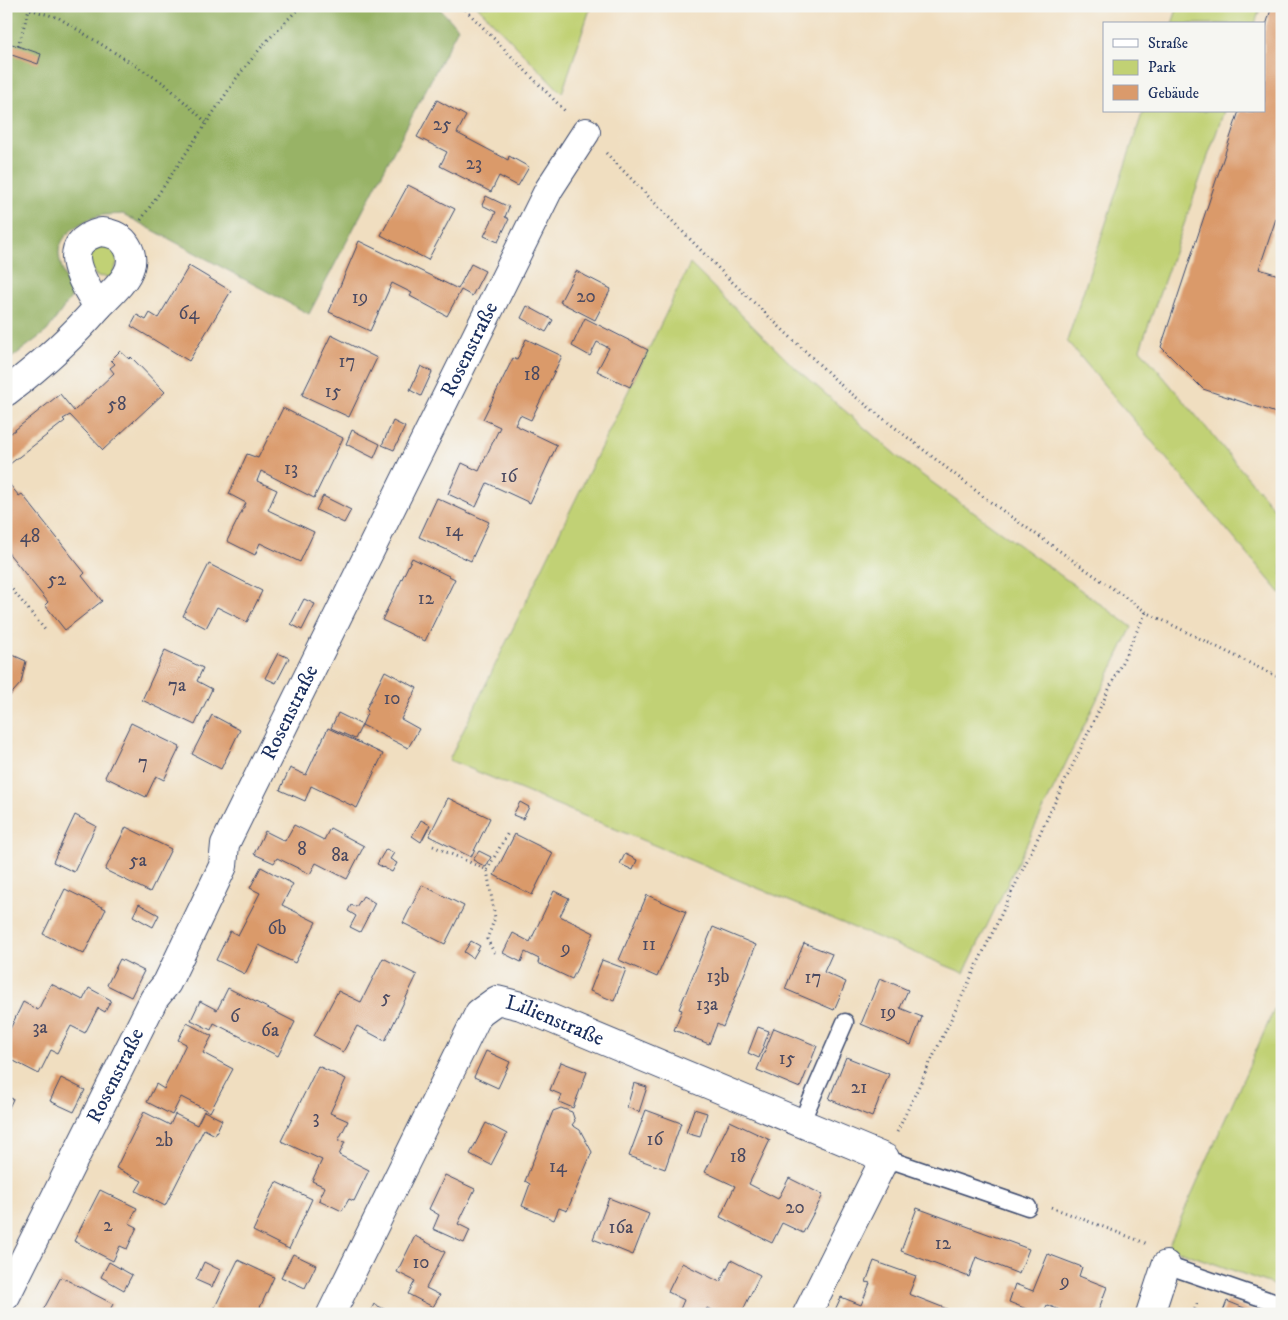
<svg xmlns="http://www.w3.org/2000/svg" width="1288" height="1320" viewBox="0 0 1288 1320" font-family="'IM FELL DW Pica',serif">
  <rect width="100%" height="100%" fill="#f6f6f2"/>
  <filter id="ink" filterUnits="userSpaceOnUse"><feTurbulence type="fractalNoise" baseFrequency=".02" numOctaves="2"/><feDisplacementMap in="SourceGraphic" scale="10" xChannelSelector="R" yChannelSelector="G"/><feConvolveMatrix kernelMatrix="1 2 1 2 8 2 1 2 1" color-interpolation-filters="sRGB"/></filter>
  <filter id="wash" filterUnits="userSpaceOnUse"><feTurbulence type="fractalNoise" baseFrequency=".0096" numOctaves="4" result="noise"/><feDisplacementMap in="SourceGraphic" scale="20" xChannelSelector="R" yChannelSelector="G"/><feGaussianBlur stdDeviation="1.12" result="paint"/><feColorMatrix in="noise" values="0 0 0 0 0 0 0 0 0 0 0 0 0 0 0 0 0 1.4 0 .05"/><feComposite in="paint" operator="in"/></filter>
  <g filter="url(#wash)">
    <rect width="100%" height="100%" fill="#f0dec0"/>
    <g fill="#c1d174" stroke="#6e8069">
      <path d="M477,6H591L562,93Z"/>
      <path d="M1178,6H1261L1255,24H1172Z"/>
      <path d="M1143,111H1224L1140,349L1282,518V595L1067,341Z"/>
      <path d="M108,243L120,255L112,276L107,277L96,276L86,258L87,252Z"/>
      <path d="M690,264L791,364L904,462L1132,627L964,973C792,903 621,831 449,760Z"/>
      <path d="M1282,992V1288L1168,1247Z"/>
    </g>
    <path fill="#98b366" stroke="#5a7162" d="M6,6H437L458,28L309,314L123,214C115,215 106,214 99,216C84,220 61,233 59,251C58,261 68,287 72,296L47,331L6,362Z"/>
    <g id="blocks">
      <g fill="#da9a6b">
        <path d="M1272,6H1282V201L1259,269L1282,276V415L1203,389L1161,347L1239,111H1264V32Z"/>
        <path d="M6,42L41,54L38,64L6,53Z"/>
        <path d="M437,100L466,116L457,133L508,160L509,156L529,167L518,186L499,176L491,192L440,166L447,152L417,137Z"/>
        <path d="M408,185L455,209L428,260L381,235Z"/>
        <path d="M486,196L509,207L505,217L509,219L498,242L484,236L496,212L482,205Z"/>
        <path d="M359,241L458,289L471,264L485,271L472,296L461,290L447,316L410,296L412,293L392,283L370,331L329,312Z"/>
        <path d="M189,266L231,291L189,361L131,326L137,315L146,320L150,313L158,318Z"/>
        <path d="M576,271L611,289L595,320L560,302Z"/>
        <path d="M527,306L553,320L546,332L521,318Z"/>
        <path d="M585,318L648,350L630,387L597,371L609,348L597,342L590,356L572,346Z"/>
        <path d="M331,335L377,358L349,417L302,395Z"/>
        <path d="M526,339L562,356L531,420L520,415L515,425L557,445L530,503L487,483L476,507L448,494L462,463L479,471L500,427L483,419L513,358L517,360Z"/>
        <path d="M120,351L129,359L131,357L165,392L103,450L70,415L63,419L65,421L6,467V437L60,394L74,411L114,373L110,368L115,364L111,360Z"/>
        <path d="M421,366L432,372L421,396L410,390Z"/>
        <path d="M283,408L343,438L314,498L261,471L257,481L277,490L268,510L314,532L300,562L260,543L255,555L227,541L246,503L229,494L247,454L258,458Z"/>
        <path d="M393,421L405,427L394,450L382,445Z"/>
        <path d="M352,430L380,444L374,458L346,444Z"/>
        <path d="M6,480L19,496L22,494L85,573L82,576L102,601L65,630L45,605L48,602L6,550Z"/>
        <path d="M323,496L351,510L344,523L316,510Z"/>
        <path d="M437,498L489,522L471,561L419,537Z"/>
        <path d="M412,558L455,579L425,641L382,620Z"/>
        <path d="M209,564L262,591L247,622L217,607L206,628L183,616Z"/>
        <path d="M304,599L315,604L302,630L291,624Z"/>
        <path d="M165,650L203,668L197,681L212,689L195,725L142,700Z"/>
        <path d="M6,652L26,661L21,683L6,700Z"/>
        <path d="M278,653L289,658L276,683L265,678Z"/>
        <path d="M385,671L417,688L401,719L419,729L408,748L362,725L355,739L331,728L338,713L362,725L368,711L366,709Z"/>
        <path d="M212,715L240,730L221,769L192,754Z"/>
        <path d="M131,723L180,747L164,780L156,776L146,797L105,777Z"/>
        <path d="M328,728L383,754L357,808L311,786L305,801L280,790L290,768L306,775Z"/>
        <path d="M448,798L490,818L471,857L429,836Z"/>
        <path d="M520,802L529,807L523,819L513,815Z"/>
        <path d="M75,815L96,826L74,872L53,862Z"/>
        <path d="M421,820L430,825L421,842L412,836Z"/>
        <path d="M294,825L324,840L330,828L364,846L347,879L316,863L310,874L277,858L274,863L254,854L265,831L285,841Z"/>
        <path d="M126,827L171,849L150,892L105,870Z"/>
        <path d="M515,834L553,853L532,895L494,875Z"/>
        <path d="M386,849L394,853L390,859L397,863L392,872L377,864Z"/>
        <path d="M479,851L491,857L486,867L473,860Z"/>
        <path d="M625,854L637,860L633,870L620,864Z"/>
        <path d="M261,867L293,884L282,905L316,922L295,963L259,945L245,974L216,960L230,931L238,935L260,893L250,888Z"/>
        <path d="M422,885L464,906L445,944L403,923Z"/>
        <path d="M65,889L106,909L84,954L43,934Z"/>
        <path d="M554,891L569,898L560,916L594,933L572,979L538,963L539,959L525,952L521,962L503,953L513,933L530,942Z"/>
        <path d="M647,895L686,912L657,977L619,960Z"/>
        <path d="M363,896L375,903L360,932L350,927L356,916L348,911L351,905L356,907Z"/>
        <path d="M139,904L159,915L153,927L133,916Z"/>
        <path d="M713,927L756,945L723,1027L717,1024L709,1044L674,1030L682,1010L679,1009Z"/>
        <path d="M471,941L480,946L473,958L464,952Z"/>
        <path d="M804,943L832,954L824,972L846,982L834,1010L785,989Z"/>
        <path d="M383,958L417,975L385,1041L357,1026L343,1052L314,1036L338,991L361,1002Z"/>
        <path d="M120,959L144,971L131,997L107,985Z"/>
        <path d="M602,960L626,969L614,1001L590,991Z"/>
        <path d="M880,978L908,990L900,1008L922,1017L911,1045L861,1024Z"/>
        <path d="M51,984L83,1000L89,988L111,1000L105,1012L98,1008L85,1033L71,1026L57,1053L51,1050L39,1074L6,1057V1026L10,1029L23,1002L38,1010Z"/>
        <path d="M228,988L295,1022L278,1056L214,1023L211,1030L191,1020L200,1001L217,1010Z"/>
        <path d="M187,1023L212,1036L203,1053L233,1069L210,1112L181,1097L172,1115L147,1102L156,1084L164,1089L175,1067L186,1044L178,1040Z"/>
        <path d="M758,1027L769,1031L759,1058L748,1053Z"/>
        <path d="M774,1028L817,1046L800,1088L757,1070Z"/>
        <path d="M486,1051L510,1062L498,1088L474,1077Z"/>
        <path d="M846,1057L889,1074L872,1117L829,1099Z"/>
        <path d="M561,1062L587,1072L573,1108L559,1102L562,1095L550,1090Z"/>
        <path d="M318,1066L346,1079L330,1113L348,1121L338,1141L345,1142L339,1155L369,1170L354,1201L349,1199L342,1211L319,1200L325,1187L312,1181L322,1160L281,1141Z"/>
        <path d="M61,1078L85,1090L74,1112L50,1101Z"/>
        <path d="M634,1083L647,1087L639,1112L627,1107Z"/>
        <path d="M6,1096L13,1099L6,1114Z"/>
        <path d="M561,1108L572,1112L575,1121L572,1125L580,1130L592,1152L567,1211L559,1208L554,1220L522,1206L530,1184L525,1181L553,1111Z"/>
        <path d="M694,1109L707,1113L700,1137L686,1133Z"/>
        <path d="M646,1110L681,1123L665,1169L629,1156Z"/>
        <path d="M204,1111L222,1120L215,1135L204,1129L165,1206L136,1191L142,1181L116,1168L144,1112L170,1125L175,1114L197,1125Z"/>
        <path d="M730,1121L770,1140L749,1184L778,1199L789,1178L823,1195L803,1233L782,1223L772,1243L720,1217L735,1186L705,1172Z"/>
        <path d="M486,1123L507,1134L491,1165L470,1154Z"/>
        <path d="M445,1175L475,1189L458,1224L470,1230L464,1243L433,1229L439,1215L429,1209Z"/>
        <path d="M276,1182L312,1199L289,1249L253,1231Z"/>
        <path d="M100,1190L137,1208L129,1223L137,1227L127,1249L120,1246L113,1261L74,1241Z"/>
        <path d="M609,1198L649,1214L633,1255L593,1239Z"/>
        <path d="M917,1208L1029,1249L1019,1274L976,1257L969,1277L901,1251Z"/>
        <path d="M415,1236L445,1252L426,1288L440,1295L433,1307L408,1294L415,1281L397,1272Z"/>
        <path d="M293,1254L316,1265L305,1288L281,1277Z"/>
        <path d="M1048,1254L1082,1267L1079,1276L1107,1287L1097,1314H1070L1047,1305L1043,1314H1039L1009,1302L1015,1284L1033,1291Z"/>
        <path d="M238,1260L274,1277L257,1314H225L214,1309Z"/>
        <path d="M731,1260L760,1275L741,1314H719L707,1308L704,1314H678L684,1300L668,1292L682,1263L720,1282Z"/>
        <path d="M874,1261L916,1276L909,1294L947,1309L945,1314H845L835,1310L841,1297L861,1305L870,1283L866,1282Z"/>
        <path d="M109,1262L132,1275L124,1290L101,1277Z"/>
        <path d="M204,1262L220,1270L212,1287L196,1280Z"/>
        <path d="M61,1277L113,1304L108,1314H41Z"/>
        <path d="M1227,1301L1259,1314H1222Z"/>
        <path d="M374,1304L394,1314H369Z"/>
      </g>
    </g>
  </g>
  <g filter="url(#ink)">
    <use href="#blocks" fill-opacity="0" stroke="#3b496d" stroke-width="1"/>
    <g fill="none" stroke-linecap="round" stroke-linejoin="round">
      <defs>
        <g id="service">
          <path d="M801,1123L845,1022"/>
          <path d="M885,1158L1028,1207"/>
          <path d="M1166,1265L1282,1305"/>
        </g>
        <g id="minor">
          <path d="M101,232C112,233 121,236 127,246C142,270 113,291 98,307C84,283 55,243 101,232Z"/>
          <path d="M6,392C40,366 70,340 98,307"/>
          <path id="s1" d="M6,1296L154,999L167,983L223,866L225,844L549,189L586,132"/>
          <path id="s2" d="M331,1314L479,1013L497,1000L521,1006L885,1158L807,1314"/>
          <path d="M1150,1314L1166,1265"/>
        </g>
      </defs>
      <use href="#service" stroke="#3b496d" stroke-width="19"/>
      <use href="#minor" stroke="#3b496d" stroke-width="30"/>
      <g stroke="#3b496d" stroke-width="3" stroke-dasharray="1 4" stroke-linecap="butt">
        <path d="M462,6L567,113"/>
        <path d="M18,46L29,9L59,18L165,84L206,122"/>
        <path d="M606,153L726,276L843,387L989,501L1146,612L1282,679"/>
        <path d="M141,220L238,76L264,44L301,6"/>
        <path d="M6,582L46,631"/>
        <path d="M433,846L487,870L495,918L487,939L495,954"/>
        <path d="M487,870L509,831"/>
        <path d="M897,1132L1146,612"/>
        <path d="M1051,1207L1148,1244"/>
        <path d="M1193,1314L1198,1301"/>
      </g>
      <use href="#service" stroke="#fff" stroke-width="16"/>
      <use href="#minor" stroke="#fff" stroke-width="28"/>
    </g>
  </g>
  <g text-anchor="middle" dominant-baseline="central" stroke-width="5" stroke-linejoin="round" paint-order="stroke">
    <g font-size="19" fill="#4b4a61">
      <text x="442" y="124">25</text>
      <text x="474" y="163">23</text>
      <text x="586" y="296">20</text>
      <text x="360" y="297">19</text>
      <text x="189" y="313">64</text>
      <text x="347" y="361">17</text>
      <text x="532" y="374">18</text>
      <text x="333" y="391">15</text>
      <text x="117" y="404">58</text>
      <text x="291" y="468">13</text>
      <text x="509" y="476">16</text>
      <text x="454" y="530">14</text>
      <text x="30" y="536">48</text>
      <text x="57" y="579">52</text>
      <text x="426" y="598">12</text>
      <text x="177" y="685">7a</text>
      <text x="392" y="698">10</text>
      <text x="143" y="762">7</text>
      <text x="302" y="849">8</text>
      <text x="340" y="855">8a</text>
      <text x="138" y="860">5a</text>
      <text x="277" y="928">6b</text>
      <text x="649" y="944">11</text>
      <text x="566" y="948">9</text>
      <text x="718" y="976">13b</text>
      <text x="813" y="977">17</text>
      <text x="386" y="997">5</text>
      <text x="707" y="1004">13a</text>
      <text x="888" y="1012">19</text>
      <text x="235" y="1016">6</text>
      <text x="40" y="1027">3a</text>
      <text x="270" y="1030">6a</text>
      <text x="787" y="1058">15</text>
      <text x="859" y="1087">21</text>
      <text x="316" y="1117">3</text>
      <text x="655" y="1139">16</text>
      <text x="164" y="1140">2b</text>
      <text x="738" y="1156">18</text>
      <text x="558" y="1166">14</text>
      <text x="795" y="1207">20</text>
      <text x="108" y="1225">2</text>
      <text x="621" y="1227">16a</text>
      <text x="943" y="1243">12</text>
      <text x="421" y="1262">10</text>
      <text x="1065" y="1281">9</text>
    </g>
    <g font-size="21" fill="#1b2f5e" stroke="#f6f6f2">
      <text stroke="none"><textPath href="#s1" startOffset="1056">Rosenstraße</textPath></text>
      <text stroke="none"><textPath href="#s1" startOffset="651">Rosenstraße</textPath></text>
      <text stroke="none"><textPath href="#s2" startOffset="419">Lilienstraße</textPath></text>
      <text stroke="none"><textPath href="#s1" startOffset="246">Rosenstraße</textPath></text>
    </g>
  </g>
  <rect width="1288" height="1320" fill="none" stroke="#f6f6f2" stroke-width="25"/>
  <rect x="1103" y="22" width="162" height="90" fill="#f6f6f2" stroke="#9ea6b7"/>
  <rect x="1113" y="39" width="25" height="8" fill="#ffffff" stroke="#9ea6b7"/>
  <text x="1148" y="48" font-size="15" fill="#1b2f5e">Straße</text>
  <rect x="1113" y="60" width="25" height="15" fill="#c1d174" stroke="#9ea6b7"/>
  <text x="1148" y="72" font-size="15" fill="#1b2f5e">Park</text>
  <rect x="1113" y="85" width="25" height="15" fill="#da9a6b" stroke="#9ea6b7"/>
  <text x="1148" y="98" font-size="15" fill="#1b2f5e">Gebäude</text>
</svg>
